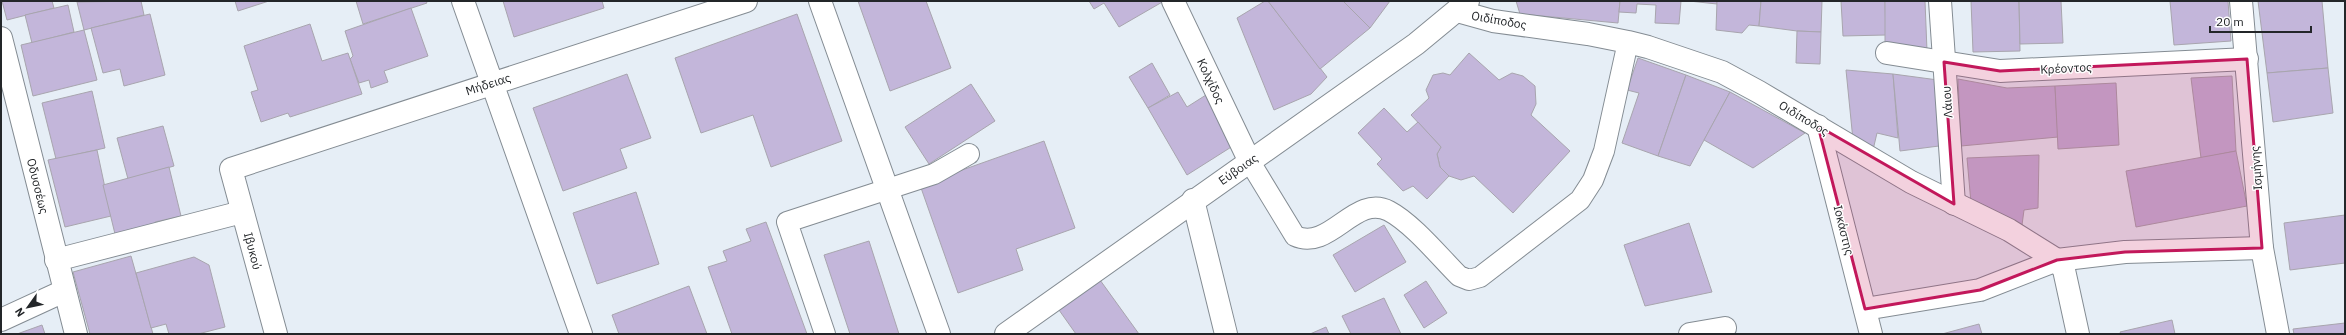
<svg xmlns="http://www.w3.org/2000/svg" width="2346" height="335" viewBox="0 0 2346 335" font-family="'IBM Plex Sans',sans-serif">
  <rect width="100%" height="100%" fill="#e6eef6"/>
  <g fill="#c3b6da" stroke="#a8a5ae">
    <path d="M2,1H52L54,8L7,20Z"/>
    <path d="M141,1L144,15L84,30L77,2Z"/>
    <path d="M235,1H269L238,11Z"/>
    <path d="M356,1H426L427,3L363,24Z"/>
    <path d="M503,1H602L604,8L514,37Z"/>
    <path d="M858,1H926L951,68L890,91Z"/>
    <path d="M1089,1H1164L1119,27L1104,3L1094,9Z"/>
    <path d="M1265,1H1268L1327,77L1311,94L1274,110L1237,18Z"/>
    <path d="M1268,1H1343L1370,28L1320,69Z"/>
    <path d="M1343,1H1390L1370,28Z"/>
    <path d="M1516,1H1620L1618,23L1520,14Z"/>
    <path d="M1620,1H1681L1679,24L1655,23L1656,5L1637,4L1636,13L1619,12Z"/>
    <path d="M1689,1H1717V4Z"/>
    <path d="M1717,1H1761L1759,26L1749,25L1742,33L1716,30Z"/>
    <path d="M1761,1H1822L1821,32L1797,31L1759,26Z"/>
    <path d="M1841,1H1885L1886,35L1843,36Z"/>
    <path d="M1885,1H1925L1927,51L1885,43Z"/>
    <path d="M1971,1H2019L2020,51L1973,52Z"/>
    <path d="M2019,1H2061L2063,43L2020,44Z"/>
    <path d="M2170,1H2228L2231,41L2174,45Z"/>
    <path d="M2258,1H2322L2328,68L2267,73Z"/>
    <path d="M68,5L74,32L32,43L25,15Z"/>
    <path d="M411,8L428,56L384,71L388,82L371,88L369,80L359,83L350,59L353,56L345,31Z"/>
    <path d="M150,14L165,75L124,86L120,69L103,73L91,28Z"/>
    <path d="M797,14L842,141L771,167L753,115L701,133L675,58Z"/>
    <path d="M310,24L322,61L348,53L362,94L290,117L288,113L261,122L251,92L258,90L244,46Z"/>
    <path d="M84,30L97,80L33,96L21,45Z"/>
    <path d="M1797,31L1821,32L1820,64L1796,63Z"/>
    <path d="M1469,53L1499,80L1512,73L1523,76L1535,86L1536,104L1531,115L1570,151L1513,213L1474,176L1461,180L1449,176L1440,167L1437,154L1441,147L1411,115L1429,98L1426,90L1433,75L1443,73L1450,75Z"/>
    <path d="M1638,58L1686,75L1658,156L1622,143L1639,93L1627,90Z"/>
    <path d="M1152,63L1170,95L1148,108L1129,77Z"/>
    <path d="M2328,68L2333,113L2273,122L2267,73Z"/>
    <path d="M1846,70L1893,74L1898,138L1877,133L1873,150L1853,140Z"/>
    <path d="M627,74L651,138L620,149L627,168L563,191L533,108Z"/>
    <path d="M1893,74L1938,80L1939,146L1900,151Z"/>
    <path d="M1686,75L1730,92L1690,166L1658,156Z"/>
    <path d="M2232,76L2236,151L2201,158L2191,78Z"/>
    <path d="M1958,79L2007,88L2055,86L2058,137L1961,146Z"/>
    <path d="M2116,83L2119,145L2058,149L2055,86Z"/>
    <path d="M971,84L995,121L929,164L905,127Z"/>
    <path d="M92,91L105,148L56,159L42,103Z"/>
    <path d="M1178,92L1187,107L1206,95L1236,144L1187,175L1148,108Z"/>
    <path d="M1730,92L1805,133L1753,168L1704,140Z"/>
    <path d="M1384,108L1407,132L1418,122L1441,147L1437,154L1440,167L1449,176L1427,199L1413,186L1403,191L1377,164L1382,159L1358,133Z"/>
    <path d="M163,126L174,166L128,179L117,138Z"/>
    <path d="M1044,141L1075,228L1016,249L1023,270L958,293L920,185Z"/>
    <path d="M97,150L111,216L65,227L48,160Z"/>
    <path d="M2236,151L2247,206L2136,227L2126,171Z"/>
    <path d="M2039,155L2038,208L2024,210L2022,225L1971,203L1967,158Z"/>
    <path d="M169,167L181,216L155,222L157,229L116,238L103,185Z"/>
    <path d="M636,192L659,264L597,284L573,213Z"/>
    <path d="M2345,215V263L2290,270L2284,223Z"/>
    <path d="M766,222L807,334H732L708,267L727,261L723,251L751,241L746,229Z"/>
    <path d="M1689,223L1712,292L1645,306L1624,245Z"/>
    <path d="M1384,225L1406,262L1355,292L1333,255Z"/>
    <path d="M869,241L899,334H850L824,255Z"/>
    <path d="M131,256L153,334H90L73,272Z"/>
    <path d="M194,257L209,265L225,327L198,334H169L166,324L151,328L136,273Z"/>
    <path d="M1100,280L1139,334H1076L1059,310Z"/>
    <path d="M1426,281L1447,313L1424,328L1404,295Z"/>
    <path d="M689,286L707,334H619L612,315Z"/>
    <path d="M1384,298L1401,334H1351L1342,316Z"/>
    <path d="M2172,320L2175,334H2121L2120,332Z"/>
    <path d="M2345,323V334H2294L2293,329Z"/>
    <path d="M1979,324L1982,334H1942Z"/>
    <path d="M42,325L45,334H17Z"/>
    <path d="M1326,327L1329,334H1310Z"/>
  </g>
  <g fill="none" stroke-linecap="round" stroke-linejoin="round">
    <defs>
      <g id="service">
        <path d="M1250,162L1295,236C1330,252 1355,193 1389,211C1412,223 1440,257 1459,276L1469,280L1480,277L1580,200L1593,180L1604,151L1628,42"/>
        <path d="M825,334L787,222L934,174L969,154"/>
      </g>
      <g id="minor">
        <path d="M463,1L581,334"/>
        <path d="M820,1L939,334"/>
        <path d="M1173,1L1250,162"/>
        <path d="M1940,1L1954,204"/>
        <path d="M2241,1L2262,248L2278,334"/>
        <path d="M1457,11L1493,21L1588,34L1628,42L1648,47L1722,72L1759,92L1911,182L2009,230L2057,260L2064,270L2078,334"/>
        <path d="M1,38L76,334"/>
        <path d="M1887,53L2000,71L2247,59"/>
        <path d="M1818,126L1871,334"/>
        <path d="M1193,200L1226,334"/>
        <path d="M56,260L242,212"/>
        <path d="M1865,309L1980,290L2057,260L2125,252L2262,248"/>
        <path d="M1,320L64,291"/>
        <path d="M276,334L231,169L746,1"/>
        <path d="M1690,334L1725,328"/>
      </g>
      <path id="secondary" d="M1006,334L1416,44L1468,1"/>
    </defs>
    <use href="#service" stroke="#848c93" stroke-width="22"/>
    <use href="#minor" stroke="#848c93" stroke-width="24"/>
    <use href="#secondary" stroke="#848c93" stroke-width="24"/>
    <use href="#service" stroke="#fff" stroke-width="20"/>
    <use href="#minor" stroke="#fff" stroke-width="22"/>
    <use href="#secondary" stroke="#fff" stroke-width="22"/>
  </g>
  <path fill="#c2185b" fill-opacity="0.2" stroke="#c2185b" stroke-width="3" stroke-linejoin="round" d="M2247,59L2262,248L2125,252L2057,260L1980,290L1865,309L1818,126L1954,204L1944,62L2000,71Z"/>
  <g text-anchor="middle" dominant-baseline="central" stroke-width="3" stroke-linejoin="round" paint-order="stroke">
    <g font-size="12" fill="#232629" stroke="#fff">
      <text transform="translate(1499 20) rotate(10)">Οιδίποδος</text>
      <text transform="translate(2066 68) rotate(-3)">Κρέοντος</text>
      <text transform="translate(1211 81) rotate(65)">Κολχίδος</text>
      <text transform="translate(488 84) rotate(-18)">Μήδειας</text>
      <text transform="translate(1947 102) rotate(-94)">Λάιου</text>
      <text transform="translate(1804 118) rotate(31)">Οιδίποδος</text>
      <text transform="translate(2256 168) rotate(-94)">Ισμήνης</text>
      <text transform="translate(1238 169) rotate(-35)">Εύβοιας</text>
      <text transform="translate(38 186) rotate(76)">Οδυσσέως</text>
      <text transform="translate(1844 230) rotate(76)">Ιοκάστης</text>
      <text transform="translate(253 251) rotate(75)">Ιβυκού</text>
    </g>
  </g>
  <rect width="2346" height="335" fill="none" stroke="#232629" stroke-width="4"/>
  <g transform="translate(28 307) rotate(237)" stroke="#ffffff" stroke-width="3" paint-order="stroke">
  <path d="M0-3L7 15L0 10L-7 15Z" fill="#232629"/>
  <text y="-6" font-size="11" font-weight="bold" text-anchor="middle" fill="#232629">N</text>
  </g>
  <path d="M2210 26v6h101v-6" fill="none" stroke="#232629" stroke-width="2"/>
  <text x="2216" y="26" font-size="12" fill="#232629" stroke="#ffffff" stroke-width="3" paint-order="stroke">20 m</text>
</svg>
